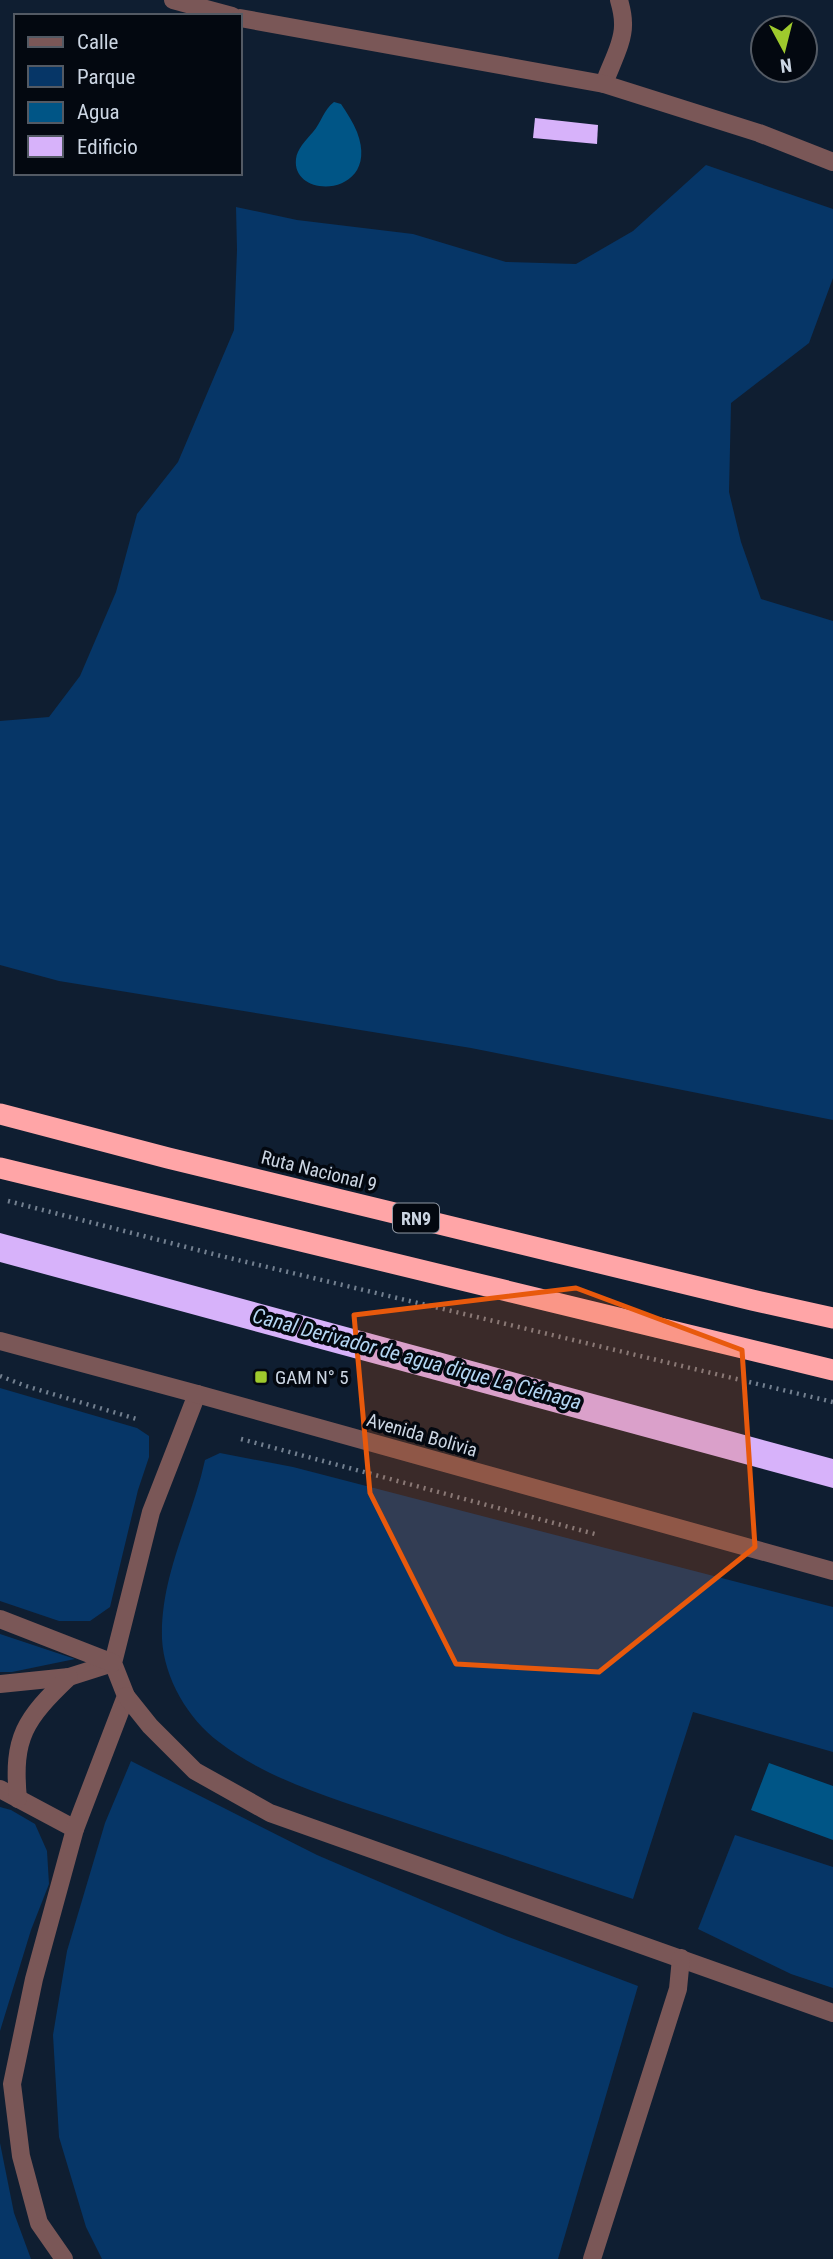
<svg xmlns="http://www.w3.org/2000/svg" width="833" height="2259" viewBox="0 0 833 2259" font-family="'Roboto Condensed',sans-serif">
  <rect width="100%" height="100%" fill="#0f1e31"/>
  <g fill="#063667">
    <path d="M706,165L833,209V278L809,343L731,403L729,492L741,542L761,599L833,621V1120L471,1048L59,981L0,965V721L49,717L80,676L116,592L137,514L178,462L234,330L237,250L236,207L297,220L413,234L506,262L576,264L633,231Z"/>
    <path d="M0,1388L137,1428L149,1436V1457L138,1490L110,1607L90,1621H59L0,1601Z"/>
    <path d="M220,1453L293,1467L833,1607V1752L693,1712L633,1899C556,1873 479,1847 403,1822C342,1801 271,1782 219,1742C188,1719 164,1678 162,1639C160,1575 192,1520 205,1460Z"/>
    <path d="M0,1634L75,1659L12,1672H0Z"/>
    <path d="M131,1761L317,1855L506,1936L638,1986L558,2259H102L86,2227L59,2137L53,2035L67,1951L105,1823Z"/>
    <path d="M0,1807L11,1810L35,1824L47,1851L49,1884L31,1930L0,2031Z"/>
    <path d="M735,1835L833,1867V1988L791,1974L698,1929Z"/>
    <path d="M0,2143L14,2213L31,2259H0Z"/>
  </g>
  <g fill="#005586">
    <path d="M334,102L341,104C347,113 353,122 357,132C382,197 291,201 296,159C297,149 306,140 313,132C321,123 324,109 334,102Z"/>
    <path d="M769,1763L833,1786V1840L751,1810Z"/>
  </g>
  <g fill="#d7b2fa">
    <path d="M535,118L598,125L597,144L533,138Z"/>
    <path d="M0,1233L833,1459V1488L0,1262Z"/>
  </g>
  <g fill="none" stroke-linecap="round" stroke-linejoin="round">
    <g stroke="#738090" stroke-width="4.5" stroke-dasharray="2 5" stroke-linecap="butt">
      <path d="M8,1201L217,1255L833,1402"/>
      <path d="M0,1376L26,1386L140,1420"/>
      <path d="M241,1439L595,1534"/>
    </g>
    <g stroke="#7a5757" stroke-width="18">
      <path d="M604,84C610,66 624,42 623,23C623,16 621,7 619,0"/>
      <path d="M0,1684L69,1677L113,1663"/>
      <path d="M0,1789L75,1829"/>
      <path d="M18,1799C12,1737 25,1719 69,1677"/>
      <path d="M64,2259L39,2223L21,2156L12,2084L34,1979L75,1829L126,1696L113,1663L151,1512L197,1394"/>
    </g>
    <g stroke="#7a5757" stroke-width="18">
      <path d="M173,0L232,16"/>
      <path d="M240,18L604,84L759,133L833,162"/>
      <path d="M0,1619L113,1663"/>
      <path d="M126,1696L150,1726L195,1771L270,1813L833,2013"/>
      <path d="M592,2259L678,1989L681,1958"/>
    </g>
    <path stroke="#7a5757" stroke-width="18" d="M0,1341L197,1394L833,1571"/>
    <g stroke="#ffa5a7" stroke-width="21">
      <path d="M0,1114L168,1158L752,1300L833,1318"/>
      <path d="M0,1168L833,1370"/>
    </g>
  </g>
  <path fill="#e8590c" fill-opacity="0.2" stroke="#e8590c" stroke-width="5" stroke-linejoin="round" d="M576,1288L742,1350L755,1547L599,1672L456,1664L370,1493L354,1315Z"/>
  <rect fill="#9fca2d" stroke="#030810" stroke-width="2.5" x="254" y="1370" width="14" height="14" rx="3.5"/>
  <g text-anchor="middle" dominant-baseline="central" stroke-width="7" stroke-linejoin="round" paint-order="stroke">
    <rect fill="#030810" stroke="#9098a4" stroke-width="2" x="393" y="1203.5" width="46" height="29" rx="5"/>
    <g font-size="18" font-weight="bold" fill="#ccd6e3">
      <text x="416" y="1218">RN9</text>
    </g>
    <g font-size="19" fill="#ccd6e3" stroke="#030810">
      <text transform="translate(319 1171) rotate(14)">Ruta Nacional 9</text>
      <text transform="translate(422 1435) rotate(16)">Avenida Bolivia</text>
    </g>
    <g font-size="19" fill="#ccd6e3" stroke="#030810" text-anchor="start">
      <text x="275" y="1377">GAM N° 5</text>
    </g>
    <g font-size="21" font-style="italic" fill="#b4d6f3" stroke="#030810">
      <text transform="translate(417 1359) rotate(15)">Canal Derivador de agua dique La Ciénaga</text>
    </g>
  </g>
  <rect x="14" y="14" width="228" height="161" fill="#030810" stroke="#535a64" stroke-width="2"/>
  <rect x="28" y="37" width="35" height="10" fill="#7a5757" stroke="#535a64" stroke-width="2"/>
  <text x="77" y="49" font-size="21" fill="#ccd6e3">Calle</text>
  <rect x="28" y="66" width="35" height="21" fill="#063667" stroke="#535a64" stroke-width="2"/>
  <text x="77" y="84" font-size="21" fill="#ccd6e3">Parque</text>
  <rect x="28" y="102" width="35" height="21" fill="#005586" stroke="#535a64" stroke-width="2"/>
  <text x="77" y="119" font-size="21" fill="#ccd6e3">Agua</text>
  <rect x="28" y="136" width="35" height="21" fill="#d7b2fa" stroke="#535a64" stroke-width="2"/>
  <text x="77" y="154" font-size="21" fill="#ccd6e3">Edificio</text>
  <g transform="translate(784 49) rotate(173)"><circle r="33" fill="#030810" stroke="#535a64" stroke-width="2"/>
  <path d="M0-5L12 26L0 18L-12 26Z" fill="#9fca2d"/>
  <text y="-10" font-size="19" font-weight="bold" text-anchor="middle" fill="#ccd6e3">N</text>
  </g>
</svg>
